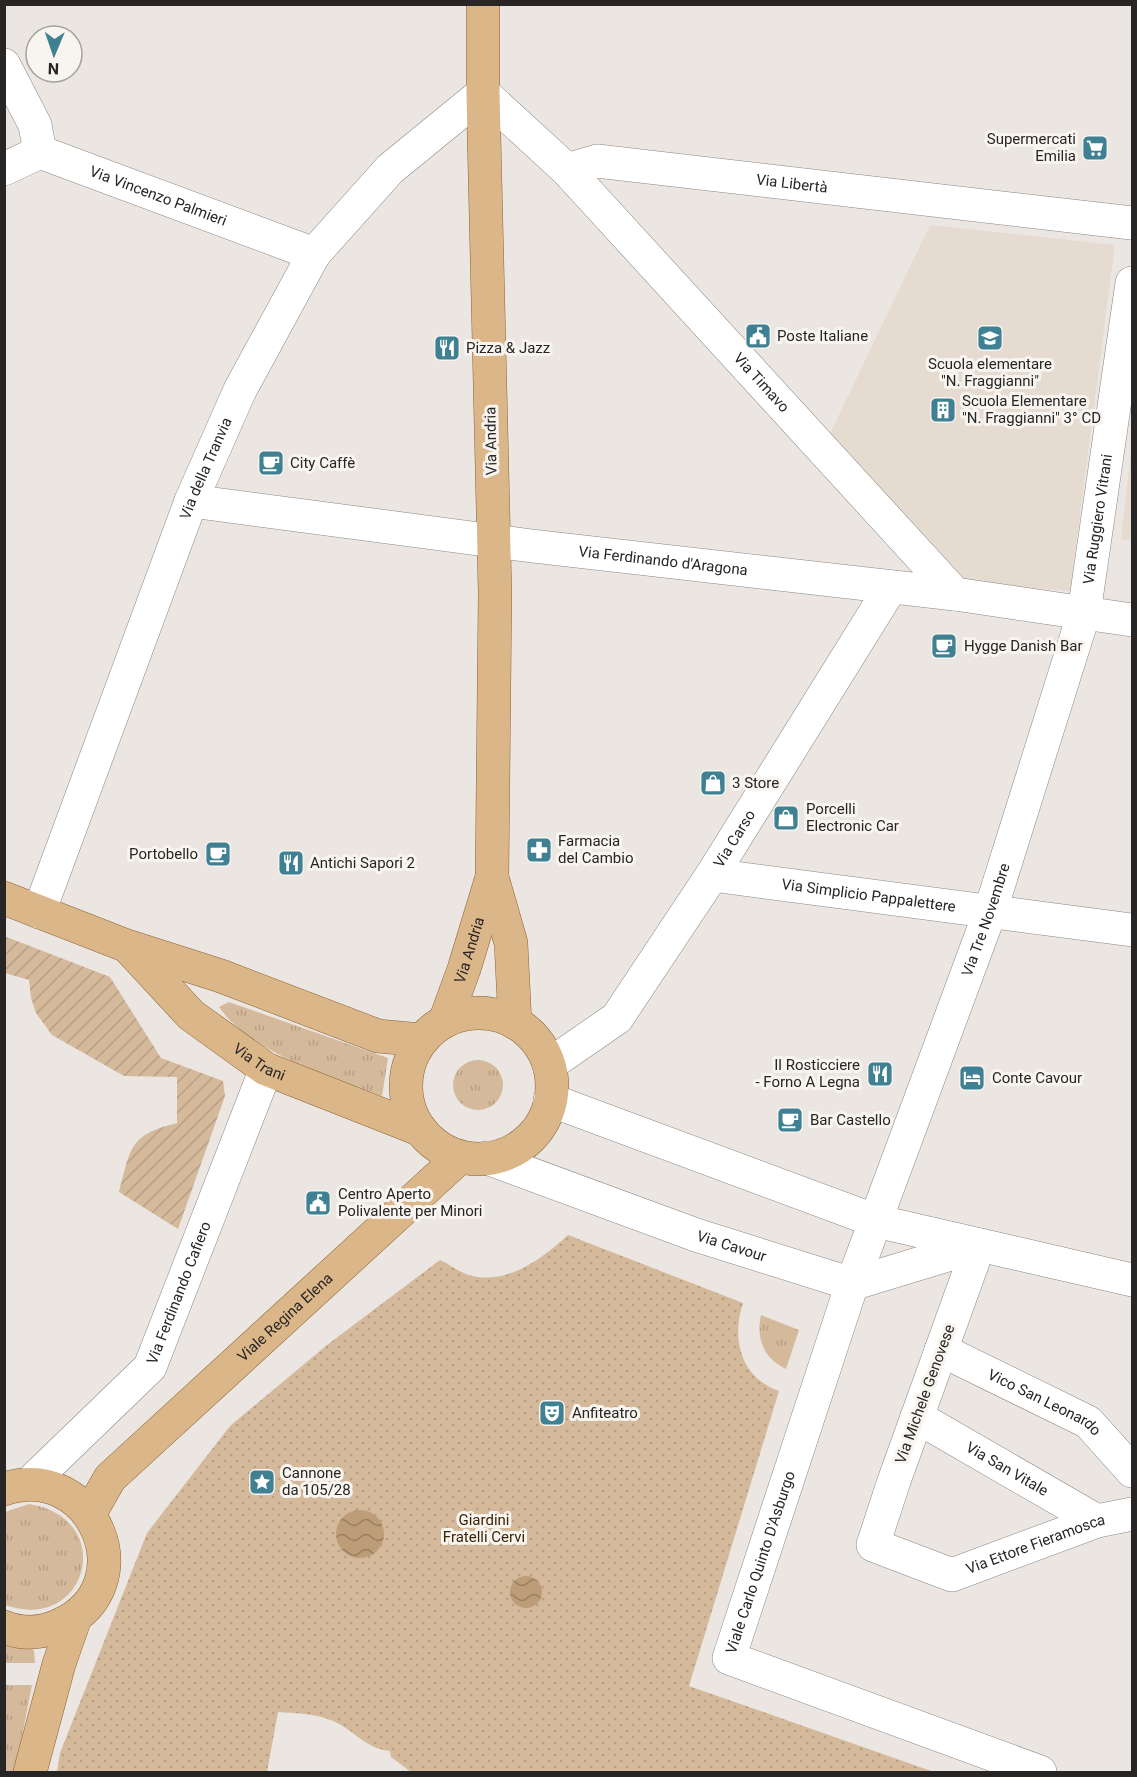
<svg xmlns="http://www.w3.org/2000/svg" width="1137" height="1777" viewBox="0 0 1137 1777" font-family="Roboto,sans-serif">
  <defs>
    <pattern id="grass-tufts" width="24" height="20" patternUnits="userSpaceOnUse" patternTransform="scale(1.5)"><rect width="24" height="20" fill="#d5b99b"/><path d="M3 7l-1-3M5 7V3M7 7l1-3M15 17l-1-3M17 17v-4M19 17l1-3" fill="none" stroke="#b79f85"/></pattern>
    <pattern id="park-dots" width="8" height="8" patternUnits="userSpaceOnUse" patternTransform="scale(1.5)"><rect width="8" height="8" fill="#d5b99b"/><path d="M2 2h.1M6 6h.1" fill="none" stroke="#b79f85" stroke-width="1.8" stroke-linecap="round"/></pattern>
    <pattern id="garden-furrows" width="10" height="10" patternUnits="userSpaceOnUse" patternTransform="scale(1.5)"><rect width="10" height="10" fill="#d5b99b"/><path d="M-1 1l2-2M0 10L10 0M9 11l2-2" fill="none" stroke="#b79f85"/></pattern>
    <pattern id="water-waves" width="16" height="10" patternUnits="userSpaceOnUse" patternTransform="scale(1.5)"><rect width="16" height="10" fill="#bd9c78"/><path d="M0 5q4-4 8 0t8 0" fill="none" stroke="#9a7f62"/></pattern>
  </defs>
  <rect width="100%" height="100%" fill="#ebe6e2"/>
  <g fill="#e5dbd1">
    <path d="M930,225L1115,245L1070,591L954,582L826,442Z"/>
    <path d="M1132,444V541L1121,539Z"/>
  </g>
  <g fill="url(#grass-tufts)">
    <path d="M229,1002L388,1058L382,1096C332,1077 250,1053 219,1007Z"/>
    <circle cx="478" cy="1085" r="25"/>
    <path d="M761,1315L799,1330L786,1369C763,1358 756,1338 761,1315Z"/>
    <path d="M29,1504C118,1518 88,1634 5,1605V1512Z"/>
    <path d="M4,1639L34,1650L35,1663H5Z"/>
    <path d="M5,1685H32L15,1772H5Z"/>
  </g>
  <path fill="url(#park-dots)" d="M568,1235L743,1303C731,1339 741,1378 779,1391L689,1686L934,1772H411L391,1757L390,1751C369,1749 359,1736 341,1725C322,1714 300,1713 278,1712L267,1772H57L60,1753L147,1533L230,1426L327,1345L440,1260C449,1264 459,1272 469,1275C506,1286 542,1259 568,1235Z"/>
  <path fill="url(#garden-furrows)" d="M4,936L110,977L161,1058L223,1081L225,1096L178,1229L119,1192C131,1147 129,1135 177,1123V1077L124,1076L52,1035L36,1013L31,998L29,980L5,973Z"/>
  <g fill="url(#water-waves)">
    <circle cx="360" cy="1534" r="24"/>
    <circle cx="526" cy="1592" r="16"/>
  </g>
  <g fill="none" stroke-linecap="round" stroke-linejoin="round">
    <defs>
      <g id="minor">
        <path d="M4,65L35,125L40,152"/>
        <path id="s1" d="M4,169L40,152L314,254"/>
        <path id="s2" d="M567,170L955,594"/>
        <path id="s3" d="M191,501L532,546L955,594L1132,620"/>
        <path id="s4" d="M712,875L1132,930"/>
        <path id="s5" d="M39,912L191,501L240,390L314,254L390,169L483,93L567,170L597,161L1132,223"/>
        <path id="s6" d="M549,1065L617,1018L712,875L891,587"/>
        <path d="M550,1100L876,1221L1132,1280"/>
        <path id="s7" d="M487,1158L696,1235L852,1284L977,1246"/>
        <path id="s8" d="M979,1245L894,1481L873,1545L952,1575L1097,1521L1132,1514"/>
        <path id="s9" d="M941,1350L1088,1422L1132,1471"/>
        <path id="s10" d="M917,1417L1097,1521"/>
        <path id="s11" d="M36,1477L150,1367L266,1069"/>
        <path id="s12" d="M1040,1772L729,1658L852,1284L990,912L1084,613L1132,283"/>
      </g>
      <g id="major">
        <path d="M492,877L511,943L515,1023"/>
        <path d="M4,898L127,946L221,976L378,1036L421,1040"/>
        <path id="s13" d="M128,947L191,1015L266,1069L421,1130"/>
        <circle cx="479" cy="1086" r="73"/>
        <path id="s14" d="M445,1021L464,969L492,877L495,593L483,93V4"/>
        <path d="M4,1489C94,1460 145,1585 62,1624C44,1633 24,1635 4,1627"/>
        <path id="s15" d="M90,1513L110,1478L460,1157"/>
        <path d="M30,1772L59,1664L75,1618"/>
      </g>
    </defs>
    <use href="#minor" stroke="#8b8783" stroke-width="34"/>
    <use href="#major" stroke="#8c6433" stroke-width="34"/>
    <use href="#minor" stroke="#fff" stroke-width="33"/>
    <use href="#major" stroke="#dab689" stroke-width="33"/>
  </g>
  <defs>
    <symbol id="supermarket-square" viewBox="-11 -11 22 22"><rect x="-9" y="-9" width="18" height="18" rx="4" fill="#3f8093" stroke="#f8f4ef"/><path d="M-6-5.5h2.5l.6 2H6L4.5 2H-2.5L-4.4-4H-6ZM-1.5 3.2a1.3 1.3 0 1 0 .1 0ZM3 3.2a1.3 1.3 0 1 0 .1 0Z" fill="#fff"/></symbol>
    <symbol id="civic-square" viewBox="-11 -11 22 22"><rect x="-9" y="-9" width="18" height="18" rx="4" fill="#3f8093" stroke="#f8f4ef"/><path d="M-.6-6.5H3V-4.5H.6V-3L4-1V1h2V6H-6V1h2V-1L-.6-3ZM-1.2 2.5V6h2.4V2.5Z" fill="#fff"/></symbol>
    <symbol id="school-square" viewBox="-11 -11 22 22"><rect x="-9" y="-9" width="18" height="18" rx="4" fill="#3f8093" stroke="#f8f4ef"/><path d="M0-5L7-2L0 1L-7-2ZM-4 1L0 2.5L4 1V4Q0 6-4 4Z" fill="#fff"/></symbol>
    <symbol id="restaurant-square" viewBox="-11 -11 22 22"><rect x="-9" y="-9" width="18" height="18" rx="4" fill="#3f8093" stroke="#f8f4ef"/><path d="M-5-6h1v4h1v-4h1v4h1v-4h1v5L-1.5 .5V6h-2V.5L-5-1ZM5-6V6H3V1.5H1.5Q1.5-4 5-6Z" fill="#fff"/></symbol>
    <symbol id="building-square" viewBox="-11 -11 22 22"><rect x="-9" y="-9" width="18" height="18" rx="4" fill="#3f8093" stroke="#f8f4ef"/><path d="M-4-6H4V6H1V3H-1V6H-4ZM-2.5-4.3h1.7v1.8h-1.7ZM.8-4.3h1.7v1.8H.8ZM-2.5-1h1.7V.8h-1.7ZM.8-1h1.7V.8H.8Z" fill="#fff"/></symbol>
    <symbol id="cafe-square" viewBox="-11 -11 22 22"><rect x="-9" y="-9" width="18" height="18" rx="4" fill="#3f8093" stroke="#f8f4ef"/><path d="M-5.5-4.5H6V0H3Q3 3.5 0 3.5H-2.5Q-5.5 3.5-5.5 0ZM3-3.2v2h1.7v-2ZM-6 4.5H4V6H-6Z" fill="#fff"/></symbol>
    <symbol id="shop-square" viewBox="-11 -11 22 22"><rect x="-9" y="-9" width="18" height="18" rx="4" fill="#3f8093" stroke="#f8f4ef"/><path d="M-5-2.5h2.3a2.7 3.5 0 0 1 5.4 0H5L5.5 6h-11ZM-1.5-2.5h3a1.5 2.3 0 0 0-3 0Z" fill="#fff"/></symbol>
    <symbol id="pharmacy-square" viewBox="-11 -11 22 22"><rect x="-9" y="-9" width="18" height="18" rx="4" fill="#3f8093" stroke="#f8f4ef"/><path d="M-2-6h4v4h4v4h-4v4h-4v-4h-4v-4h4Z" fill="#fff"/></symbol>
    <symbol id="hotel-square" viewBox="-11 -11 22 22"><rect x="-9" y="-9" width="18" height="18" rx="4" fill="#3f8093" stroke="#f8f4ef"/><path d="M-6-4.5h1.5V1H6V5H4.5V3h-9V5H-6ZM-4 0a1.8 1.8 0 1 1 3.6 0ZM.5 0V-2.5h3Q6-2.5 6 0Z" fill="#fff"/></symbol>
    <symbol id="theatre-square" viewBox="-11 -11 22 22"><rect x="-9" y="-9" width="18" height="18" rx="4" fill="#3f8093" stroke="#f8f4ef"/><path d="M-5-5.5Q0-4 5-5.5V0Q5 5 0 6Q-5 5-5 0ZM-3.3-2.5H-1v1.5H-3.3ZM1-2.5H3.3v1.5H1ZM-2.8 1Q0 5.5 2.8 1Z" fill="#fff"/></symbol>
    <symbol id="sight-square" viewBox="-11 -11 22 22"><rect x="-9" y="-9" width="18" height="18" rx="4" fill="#3f8093" stroke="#f8f4ef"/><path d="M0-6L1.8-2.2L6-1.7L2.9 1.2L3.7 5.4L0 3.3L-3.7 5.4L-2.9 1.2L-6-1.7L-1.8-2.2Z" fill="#fff"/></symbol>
  </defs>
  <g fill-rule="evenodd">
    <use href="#supermarket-square" x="1080" y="133" width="30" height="30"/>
    <use href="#civic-square" x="743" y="321" width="30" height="30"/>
    <use href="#school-square" x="975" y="323" width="30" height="30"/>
    <use href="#restaurant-square" x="432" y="333" width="30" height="30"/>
    <use href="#building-square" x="928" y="395" width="30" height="30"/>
    <use href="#cafe-square" x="256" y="448" width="30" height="30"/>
    <use href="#cafe-square" x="929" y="631" width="30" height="30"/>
    <use href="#shop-square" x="698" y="768" width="30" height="30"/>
    <use href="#shop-square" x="771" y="803" width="30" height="30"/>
    <use href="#pharmacy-square" x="524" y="835" width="30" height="30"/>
    <use href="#cafe-square" x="203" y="839" width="30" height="30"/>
    <use href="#restaurant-square" x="276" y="848" width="30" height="30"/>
    <use href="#restaurant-square" x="865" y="1059" width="30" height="30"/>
    <use href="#hotel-square" x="957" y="1063" width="30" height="30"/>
    <use href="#cafe-square" x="775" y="1105" width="30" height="30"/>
    <use href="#civic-square" x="303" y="1188" width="30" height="30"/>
    <use href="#theatre-square" x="537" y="1398" width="30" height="30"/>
    <use href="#sight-square" x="247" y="1467" width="30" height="30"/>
  </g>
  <g text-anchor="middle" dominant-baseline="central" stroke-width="6" stroke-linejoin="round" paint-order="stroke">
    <g font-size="15" fill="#272624" stroke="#f8f4ef" text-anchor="start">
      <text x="1076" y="139" text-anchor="end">Supermercati<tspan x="1076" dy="17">Emilia</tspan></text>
      <text x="777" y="336">Poste Italiane</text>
      <text x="466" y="348">Pizza &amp; Jazz</text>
      <text x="990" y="364" text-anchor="middle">Scuola elementare<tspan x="990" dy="17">"N. Fraggianni"</tspan></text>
      <text x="962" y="401">Scuola Elementare<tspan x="962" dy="17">"N. Fraggianni" 3° CD</tspan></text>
      <text x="290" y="463">City Caffè</text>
      <text x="964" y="646">Hygge Danish Bar</text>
      <text x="732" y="783">3 Store</text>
      <text x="806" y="809">Porcelli<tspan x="806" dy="17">Electronic Car</tspan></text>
      <text x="558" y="841">Farmacia<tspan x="558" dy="17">del Cambio</tspan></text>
      <text x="198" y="854" text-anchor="end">Portobello</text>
      <text x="310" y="863">Antichi Sapori 2</text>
      <text x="860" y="1065" text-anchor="end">Il Rosticciere<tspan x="860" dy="17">- Forno A Legna</tspan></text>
      <text x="992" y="1078">Conte Cavour</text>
      <text x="810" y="1120">Bar Castello</text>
      <text x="338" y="1194">Centro Aperto<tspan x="338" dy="17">Polivalente per Minori</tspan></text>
      <text x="572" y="1413">Anfiteatro</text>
      <text x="282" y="1473">Cannone<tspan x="282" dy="17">da 105/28</tspan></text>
    </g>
    <g font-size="15" fill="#272624" stroke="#f8f4ef">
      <text stroke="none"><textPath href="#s5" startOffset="1290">Via Libertà</textPath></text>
      <text stroke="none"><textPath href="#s1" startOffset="166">Via Vincenzo Palmieri</textPath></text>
      <text stroke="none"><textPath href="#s2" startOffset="288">Via Timavo</textPath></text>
      <text transform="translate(491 441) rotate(-91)">Via Andria</text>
      <text stroke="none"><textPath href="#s5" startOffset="474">Via della Tranvia</textPath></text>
      <text stroke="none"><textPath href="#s12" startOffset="1530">Via Ruggiero Vitrani</textPath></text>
      <text stroke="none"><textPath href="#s3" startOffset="476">Via Ferdinando d'Aragona</textPath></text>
      <text stroke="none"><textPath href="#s6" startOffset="297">Via Carso</textPath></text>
      <text stroke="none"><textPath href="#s4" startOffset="158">Via Simplicio Pappalettere</textPath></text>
      <text stroke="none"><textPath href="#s12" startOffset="1113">Via Tre Novembre</textPath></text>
      <text stroke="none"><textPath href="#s14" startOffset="75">Via Andria</textPath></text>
      <text stroke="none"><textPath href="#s13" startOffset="176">Via Trani</textPath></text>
      <text stroke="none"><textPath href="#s7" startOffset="260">Via Cavour</textPath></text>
      <text stroke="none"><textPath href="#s11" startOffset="238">Via Ferdinando Cafiero</textPath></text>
      <text stroke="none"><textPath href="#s15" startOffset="278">Viale Regina Elena</textPath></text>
      <text transform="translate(925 1394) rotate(-70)">Via Michele Genovese</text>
      <text stroke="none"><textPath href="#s9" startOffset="116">Vico San Leonardo</textPath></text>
      <text stroke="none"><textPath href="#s10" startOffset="104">Via San Vitale</textPath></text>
      <text stroke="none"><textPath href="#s8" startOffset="492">Via Ettore Fieramosca</textPath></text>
      <text stroke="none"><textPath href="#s12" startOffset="432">Viale Carlo Quinto D'Asburgo</textPath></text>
    </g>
    <g font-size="15" fill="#3b2405" stroke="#f8f4ef">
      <text x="484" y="1520">Giardini<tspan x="484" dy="17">Fratelli Cervi</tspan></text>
    </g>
  </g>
  <rect width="1137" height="1777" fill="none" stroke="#272624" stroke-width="12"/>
  <g transform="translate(54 54) rotate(182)"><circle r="28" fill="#f8f4ef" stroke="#a4a29e" stroke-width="1.5"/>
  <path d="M0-4.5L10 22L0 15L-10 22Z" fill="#3f8093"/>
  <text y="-9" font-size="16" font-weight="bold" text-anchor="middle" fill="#272624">N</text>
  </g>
</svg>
